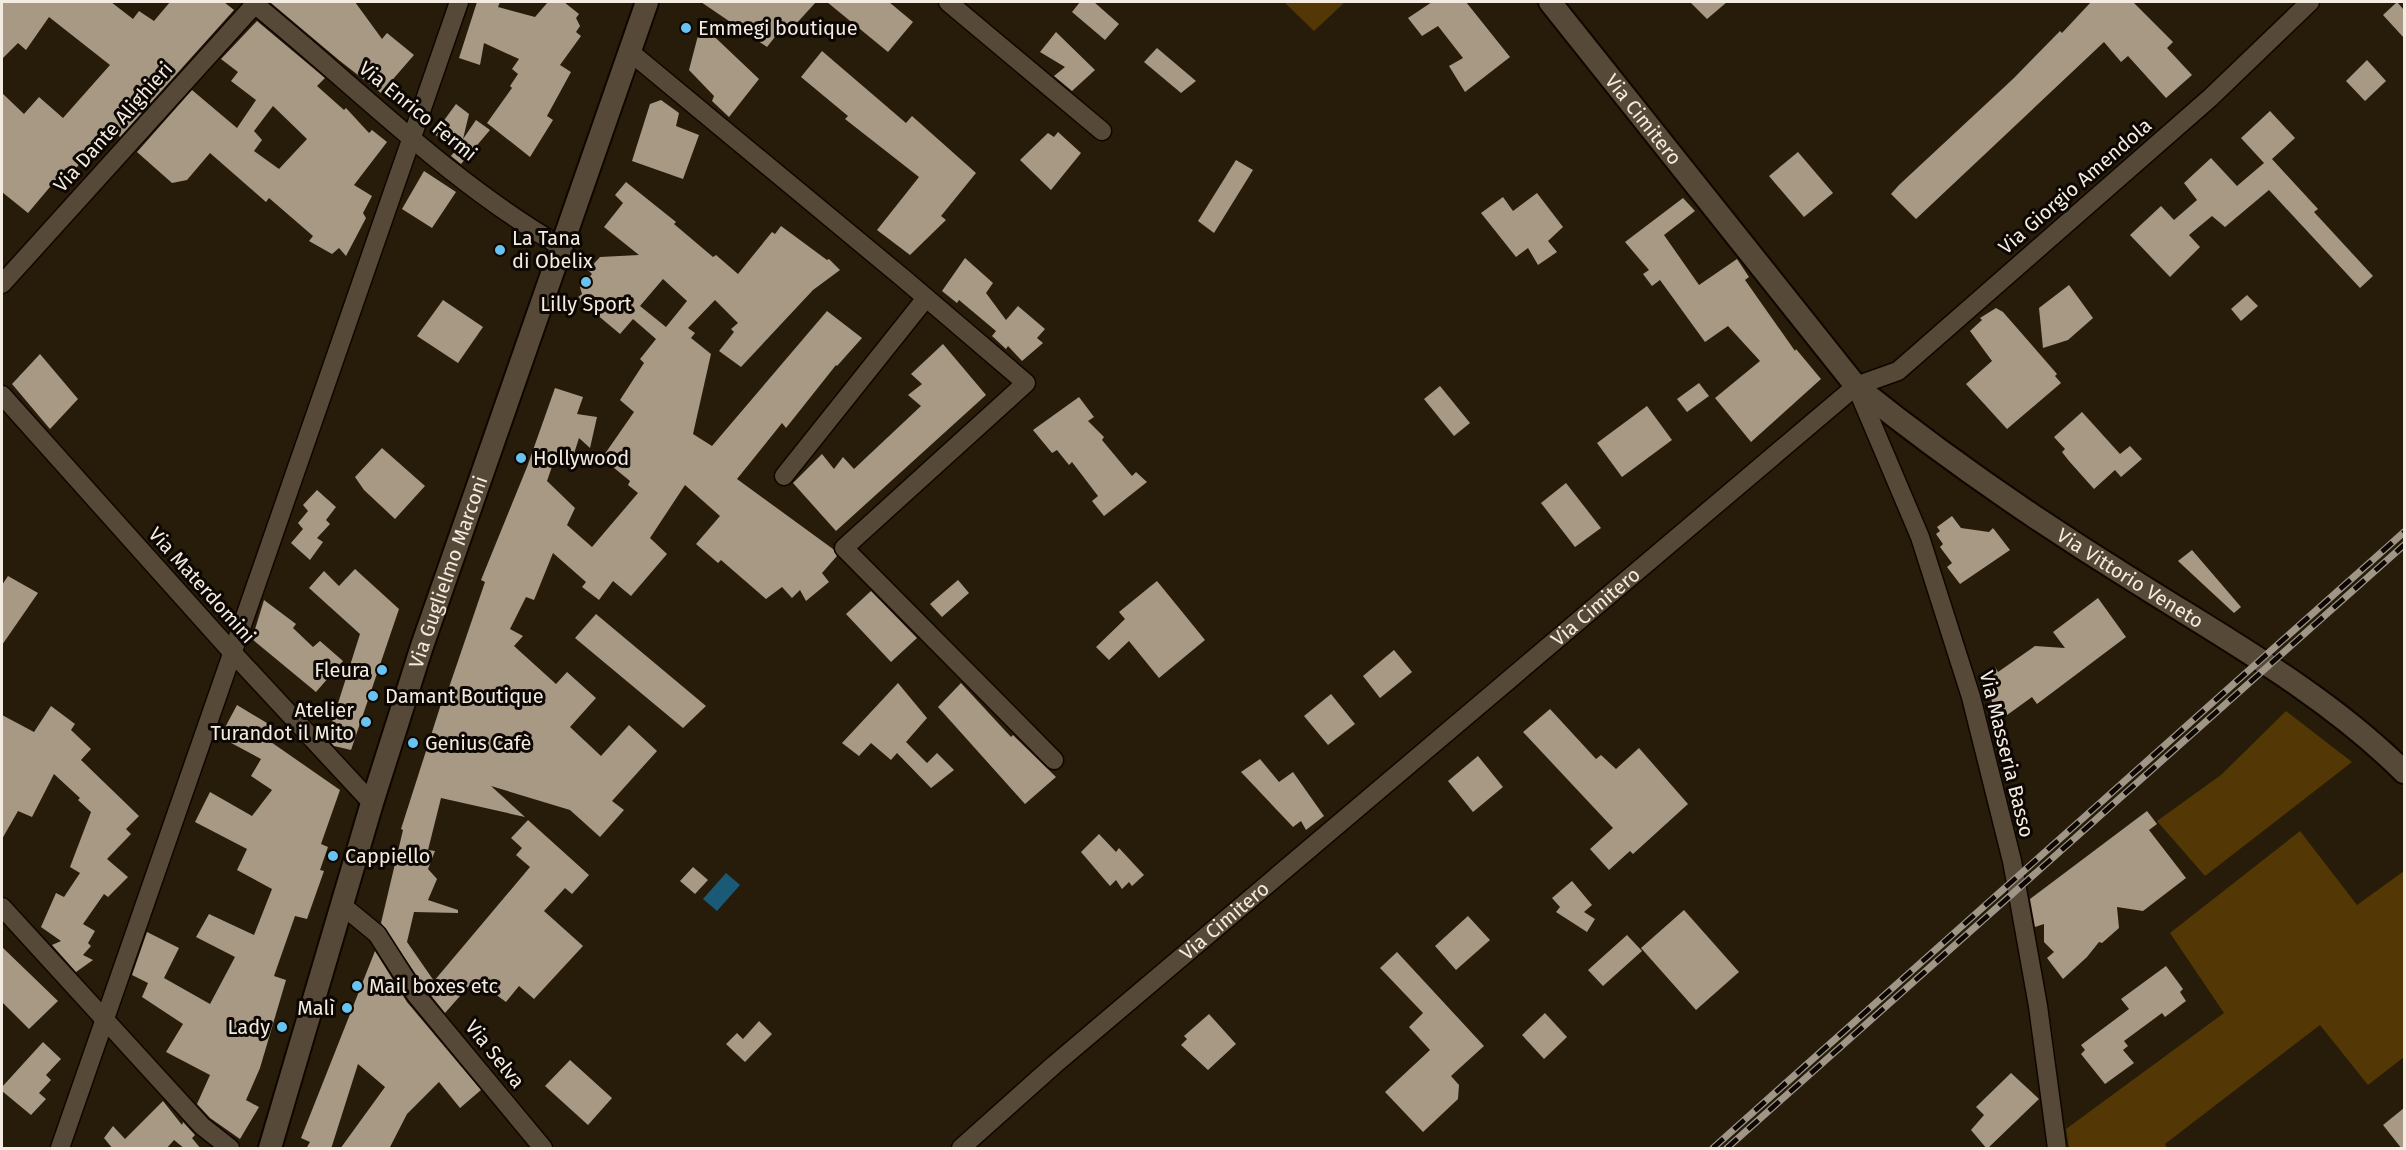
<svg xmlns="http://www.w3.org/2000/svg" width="2406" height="1150" viewBox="0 0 2406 1150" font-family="'Fira Sans',sans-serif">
  <rect width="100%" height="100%" fill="#271c0a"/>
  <g fill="#533704">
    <path d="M1284,2H1345L1314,31Z"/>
    <path d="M2286,711L2352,762L2205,876L2157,821L2221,775Z"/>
    <path d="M2300,831L2357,905L2404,871V1057L2368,1085L2320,1025L2165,1144L2167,1148H2069L2066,1129L2224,1013L2170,933Z"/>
  </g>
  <path fill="#1b5a77" d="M726,873L740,885L717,911L703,899Z"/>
  <g fill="#a79984" fill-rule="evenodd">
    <path d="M2,2H111L133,19L139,11L154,21L170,2H224L234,10L120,137L116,133L113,136L107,131L72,173L66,168L28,213L2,192V93L24,114L39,97L63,118L110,65L49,17L26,50L18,43L2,59Z"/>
    <path d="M273,2H355L382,39L387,33L414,55L381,93L340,61L271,3Z"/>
    <path d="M477,2H500L498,7L535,17L548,2H564L579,14L576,18L580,26L576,32L581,36L560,65L571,72L547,116L553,120L530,157L487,123L512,88L510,86L518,74L512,69L519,59L484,43L480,65L459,58Z"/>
    <path d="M701,2H816L785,36L778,33L767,47Z"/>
    <path d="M827,2H889L913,22L888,52Z"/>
    <path d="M1080,2H1094L1119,24L1105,40L1072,12Z"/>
    <path d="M1432,2H1466L1510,57L1465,92L1449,66L1463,58L1438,26L1422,36L1408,18Z"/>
    <path d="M1690,2H1727L1707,19Z"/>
    <path d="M2091,2H2133L2173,42L2167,48L2192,75L2166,98L2128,56L2121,62L2104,42L1916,219L1891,194L1899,185L2014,78L2060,31L2062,33Z"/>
    <path d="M2397,2L2404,10V38L2383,15Z"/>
    <path d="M257,21L325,78L317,86L344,110L346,108L369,133L372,130L387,142L354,185L372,196L363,213L366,218L346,256L339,248L332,254L309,241L313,236L269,198L266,202L210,153L187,180L172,183L137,152L192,90L237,128L256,100L231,81L238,72L221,59ZM273,106L307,139L279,169L254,151L262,140L254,131Z"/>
    <path d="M701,24L759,79L729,117L712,101L714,96L689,70Z"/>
    <path d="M1056,32L1095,70L1072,91L1054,76L1065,67L1040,52Z"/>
    <path d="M1157,48L1196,81L1181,93L1144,62Z"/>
    <path d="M822,51L906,123L912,116L976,173L941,216L946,220L910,255L877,230L919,177L845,119L848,116L801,77Z"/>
    <path d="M2367,60L2386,81L2365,101L2346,81Z"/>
    <path d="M661,100L679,113L676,126L699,135L683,179L632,161L650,104Z"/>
    <path d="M456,104L469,114L463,139L476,120L490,130L461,164L451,156L456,150L434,134Z"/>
    <path d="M2270,111L2295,138L2272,159L2318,209L2314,212L2373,276L2360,288L2269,190L2225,227L2212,216L2189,235L2200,247L2170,277L2130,235L2161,206L2174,220L2197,200L2184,183L2211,158L2237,186L2264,163L2241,138Z"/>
    <path d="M1058,132L1081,153L1051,190L1020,160L1048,133L1054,137Z"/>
    <path d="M1798,152L1833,193L1804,217L1769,176Z"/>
    <path d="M1236,160L1253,170L1214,233L1198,221Z"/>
    <path d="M424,171L456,192L432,228L402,209Z"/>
    <path d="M626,182L676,222L674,224L713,257L716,255L738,274L772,232L775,234L781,226L827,260L829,259L840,270L813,290L741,367L719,351L734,332L731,329L738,323L715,300L688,328L695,333L691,338L711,354L693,434L712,446L827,311L862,338L837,366L836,365L786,428L782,423L737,479L833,549L837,556L822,573L829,582L806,601L800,590L792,598L782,587L766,599L721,560L718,563L696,544L720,516L685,485L650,538L667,554L631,596L613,581L599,600L582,587L586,582L553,553L534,600L526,597L510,629L523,636L514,646L556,684L567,672L596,698L570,727L601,756L629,725L657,751L612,801L624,810L600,837L570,810L491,786L525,817L441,798L428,850L435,851L428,869L437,879L428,900L458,910V913L414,912L407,942L434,981L530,867L516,855L522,848L511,838L528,820L589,875L572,894L565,888L544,911L583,946L534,999L519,986L506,1002L475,979L445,1013L425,988L381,923L403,830L401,829L442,701L444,702L485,582L481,580L527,467L555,388L583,397L577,414L597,417L590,448L579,438L572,460L556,455L547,481L575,508L567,525L592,547L638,493L628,485L630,481L602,458L634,412L620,400L644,363L640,359L656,339L633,319L620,334L577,298L582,294L580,287L592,274L588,270L600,257L639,255L604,227L623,203L615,195ZM663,279L687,301L666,327L640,306Z"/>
    <path d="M1537,193L1563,227L1548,241L1557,252L1538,265L1528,248L1516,257L1481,213L1503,197L1513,211Z"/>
    <path d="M1683,198L1695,211L1664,235L1699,285L1737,259L1749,277L1745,280L1795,351L1796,349L1821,379L1751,442L1715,398L1760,361L1728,326L1705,342L1660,280L1652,286L1643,274L1649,270L1625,242Z"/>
    <path d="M965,258L993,283L986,293L1006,320L1018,306L1045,329L1037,338L1043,343L1022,361L1008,346L1006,349L992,336L996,331L959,300L957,303L942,291Z"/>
    <path d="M2069,285L2093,318L2068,340L2043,348L2039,308Z"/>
    <path d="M2247,295L2258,306L2241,321L2231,309Z"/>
    <path d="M443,300L483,327L458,363L417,336Z"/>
    <path d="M1996,308L2003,312L2057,374L2055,376L2061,383L2007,429L1966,384L1992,361L1970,331L1982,320L1980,318Z"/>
    <path d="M943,344L986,395L836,531L793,483L822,454L834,469L843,457L854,469L921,406L908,395L922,384L911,374Z"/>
    <path d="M40,354L78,399L50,429L12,384Z"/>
    <path d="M1699,383L1709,396L1687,412L1677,399Z"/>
    <path d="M1440,386L1470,423L1454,436L1424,399Z"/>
    <path d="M1079,397L1094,417L1088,421L1104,437L1102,440L1132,476L1136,472L1147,482L1104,516L1092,501L1098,496L1072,462L1069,465L1057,450L1052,453L1033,430Z"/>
    <path d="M1647,406L1672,440L1622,477L1597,443Z"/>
    <path d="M2082,412L2120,454L2130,446L2142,459L2121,477L2115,470L2094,489L2069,461L2062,452L2065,449L2054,437Z"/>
    <path d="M382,448L425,486L395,519L364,490L355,477Z"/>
    <path d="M1566,483L1601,528L1575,547L1541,503Z"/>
    <path d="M317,490L336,507L326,520L330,524L317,538L323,542L310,560L291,543L303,529L298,523L308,511L303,505Z"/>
    <path d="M1952,516L1961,528L1989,532L1993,528L2010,550L1960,584L1947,567L1952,563L1940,547L1943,544L1936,534L1940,531L1937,527Z"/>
    <path d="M2192,550L2241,607L2234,613L2178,561Z"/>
    <path d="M355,569L399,609L351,750L334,746L327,738L360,634L309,588L324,571L339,586Z"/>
    <path d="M8,576L38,593L2,645V585Z"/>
    <path d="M958,580L969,593L942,617L930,604Z"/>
    <path d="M1157,581L1205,640L1159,678L1129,641L1109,660L1096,647L1125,619L1119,612Z"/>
    <path d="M871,591L917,638L891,662L846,614Z"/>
    <path d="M2098,598L2126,637L2037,704L2032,697L2003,718L1992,703L1991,693L1980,679L1995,667L1998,672L2035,646L2065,648L2053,632Z"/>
    <path d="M264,600L296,624L293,628L313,647L320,641L343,661L316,692L252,639Z"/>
    <path d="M596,614L706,706L683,728L575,638Z"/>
    <path d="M1394,650L1412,672L1380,698L1363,676Z"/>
    <path d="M898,683L927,718L906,742L927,763L937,753L954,770L931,788L897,753L891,760L871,743L859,756L842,743Z"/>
    <path d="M961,683L1011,737L1013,735L1056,777L1025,804L938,707Z"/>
    <path d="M1331,694L1355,724L1328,745L1304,716Z"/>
    <path d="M237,705L277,729L276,732L261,729L258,733L340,790L321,844L328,847L320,870L324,871L307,919L295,916L274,976L286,980L260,1068L246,1100L259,1107L240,1139L210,1118L197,1104L210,1075L166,1052L183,1024L142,997L148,983L132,975L147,932L179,948L164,978L210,1004L235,957L196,937L209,914L254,935L272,889L237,870L247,849L195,822L210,792L252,816L272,790L251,776L261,759L220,737Z"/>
    <path d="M51,706L75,724L71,730L91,749L81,760L139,816L126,829L131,834L107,859L128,877L108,897L104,894L83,924L95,931L88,943L91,946L83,955L93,960L76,972L52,945L61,941L41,927L56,893L64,897L80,873L70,867L91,812L78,800L80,798L54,774L32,817L18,811L2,839V715L34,732Z"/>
    <path d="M1550,709L1596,759L1601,755L1616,769L1639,748L1688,804L1633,854L1630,851L1609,870L1590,849L1613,828L1523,732Z"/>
    <path d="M1478,756L1503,787L1473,812L1448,781Z"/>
    <path d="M1260,759L1279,782L1293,772L1324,816L1306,830L1301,821L1293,827L1241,772Z"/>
    <path d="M2147,811L2157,824L2149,830L2186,878L2143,911L2117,907L2119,928L2102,943L2099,942L2087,957L2063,979L2047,958L2054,952L2044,942V924L2035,927L2030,899Z"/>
    <path d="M1099,834L1116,852L1119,848L1144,875L1132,886L1129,882L1122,889L1116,880L1110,886L1081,852Z"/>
    <path d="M693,867L708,880L695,894L680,881Z"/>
    <path d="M1572,881L1592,905L1584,912L1595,919L1587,932L1556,912L1560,907L1552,898Z"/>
    <path d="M1684,910L1739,972L1696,1010L1641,948Z"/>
    <path d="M1468,916L1490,940L1456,970L1435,946Z"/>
    <path d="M1627,935L1642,951L1603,986L1588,970Z"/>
    <path d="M2,947L58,1001L29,1029L2,1002Z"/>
    <path d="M375,951L407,1002L481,1090L460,1108L439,1082L407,1114L389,1149H340L385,1087L358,1064L331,1149H306L310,1142L301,1138Z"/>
    <path d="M1397,952L1484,1046L1451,1076L1459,1085L1458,1099L1423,1132L1385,1092L1430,1050L1409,1027L1423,1013L1380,968Z"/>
    <path d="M2166,966L2183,989L2180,992L2186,1001L2165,1017L2162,1013L2124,1041L2128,1046L2123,1050L2134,1063L2105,1084L2081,1054L2085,1050L2081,1045L2129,1009L2121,999Z"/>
    <path d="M1545,1013L1567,1037L1544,1059L1522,1035Z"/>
    <path d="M1209,1014L1236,1044L1208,1070L1181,1045L1187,1039L1184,1036Z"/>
    <path d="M759,1021L772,1034L745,1062L726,1044L737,1033L743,1039Z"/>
    <path d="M43,1042L61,1059L46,1075L51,1080L39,1093L46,1099L31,1115L2,1091V1087Z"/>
    <path d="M570,1060L612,1098L588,1125L545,1086Z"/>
    <path d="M2011,1073L2039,1099L1987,1149L1971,1130L1984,1115L1976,1107Z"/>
    <path d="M163,1101L182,1125L183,1122L195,1135L192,1138L201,1149H185L174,1140L166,1149H113L104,1138L113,1126L125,1139Z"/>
    <path d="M2404,1108V1149H2402L2383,1125Z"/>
  </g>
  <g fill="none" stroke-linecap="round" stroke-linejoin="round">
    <defs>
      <g id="minor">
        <path d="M252,2C354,84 447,181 562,247"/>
        <path d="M948,2L1102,131"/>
        <path d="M629,51L903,278L1026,383L844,548L1054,760"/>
        <path d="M2,284L257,2"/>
        <path d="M1856,386L1920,537L1971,697L2012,861L2038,1006L2057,1148"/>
        <path d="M2,395L231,651L372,803"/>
        <path d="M784,476L926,298"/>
        <path d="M343,906L377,934L416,995L543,1148"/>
        <path d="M2,907L202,1126L230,1148"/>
        <path d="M60,1148L459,2"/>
        <path id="s1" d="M961,1148L1054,1065L1856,386L1898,371L2210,98L2310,2"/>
      </g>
      <g id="tertiary">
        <path id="s2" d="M1550,2L1856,386C1943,456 2036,520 2131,579C2224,638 2326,694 2404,772"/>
        <path id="s3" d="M270,1148L372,803L422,646L647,2"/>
      </g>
    </defs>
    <use href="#minor" stroke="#100600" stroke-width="21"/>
    <use href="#tertiary" stroke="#100600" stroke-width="26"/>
    <use href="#minor" stroke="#564937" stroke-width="18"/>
    <use href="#tertiary" stroke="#564937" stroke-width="22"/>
    <defs>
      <g id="rail">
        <path d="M1713,1148L2404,532"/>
        <path d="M1727,1148L2404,545"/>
      </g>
    </defs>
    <use href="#rail" stroke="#9f9688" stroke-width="7"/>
    <use href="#rail" stroke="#0c0703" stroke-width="4.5" stroke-dasharray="14" stroke-linecap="butt"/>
  </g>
  <g fill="#69c3f1" stroke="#0c0703" stroke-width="2">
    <circle cx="686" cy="28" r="6"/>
    <circle cx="500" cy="250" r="6"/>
    <circle cx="586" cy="282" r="6"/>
    <circle cx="521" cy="458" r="6"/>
    <circle cx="382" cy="670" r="6"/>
    <circle cx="373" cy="696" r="6"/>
    <circle cx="366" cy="722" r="6"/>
    <circle cx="413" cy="743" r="6"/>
    <circle cx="333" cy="856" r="6"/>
    <circle cx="357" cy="986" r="6"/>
    <circle cx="347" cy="1008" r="6"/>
    <circle cx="282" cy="1027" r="6"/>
  </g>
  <g text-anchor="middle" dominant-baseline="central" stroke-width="6" stroke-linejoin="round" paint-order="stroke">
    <g font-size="20" fill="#f4ece1" stroke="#0c0703" text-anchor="start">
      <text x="698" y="28">Emmegi boutique</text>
      <text x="512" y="238">La Tana<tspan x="512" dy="23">di Obelix</tspan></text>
      <text x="586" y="304" text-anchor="middle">Lilly Sport</text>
      <text x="533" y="458">Hollywood</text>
      <text x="370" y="670" text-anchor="end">Fleura</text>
      <text x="385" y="696">Damant Boutique</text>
      <text x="354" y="710" text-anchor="end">Atelier<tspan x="354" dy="23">Turandot il Mito</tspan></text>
      <text x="425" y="743">Genius Cafè</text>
      <text x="345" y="856">Cappiello</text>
      <text x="369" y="986">Mail boxes etc</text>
      <text x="335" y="1008" text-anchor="end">Malì</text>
      <text x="270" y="1027" text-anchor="end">Lady</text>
    </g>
    <g font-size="20" fill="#f4ece1" stroke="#0c0703">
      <text transform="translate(418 111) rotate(39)">Via Enrico Fermi</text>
      <text stroke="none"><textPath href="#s2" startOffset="150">Via Cimitero</textPath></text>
      <text transform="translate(113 127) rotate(-48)">Via Dante Alighieri</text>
      <text transform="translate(2075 186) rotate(-41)">Via Giorgio Amendola</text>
      <text stroke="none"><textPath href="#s3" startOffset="603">Via Guglielmo Marconi</textPath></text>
      <text stroke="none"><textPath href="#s2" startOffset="826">Via Vittorio Veneto</textPath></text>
      <text transform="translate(202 585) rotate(48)">Via Materdomini</text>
      <text stroke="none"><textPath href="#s1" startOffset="834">Via Cimitero</textPath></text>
      <text transform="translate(2007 754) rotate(76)">Via Masseria Basso</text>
      <text stroke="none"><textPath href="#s1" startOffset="348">Via Cimitero</textPath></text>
      <text transform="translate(495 1054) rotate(51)">Via Selva</text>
    </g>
  </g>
  <rect width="2406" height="1150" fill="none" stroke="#f4ece1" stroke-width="6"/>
</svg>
